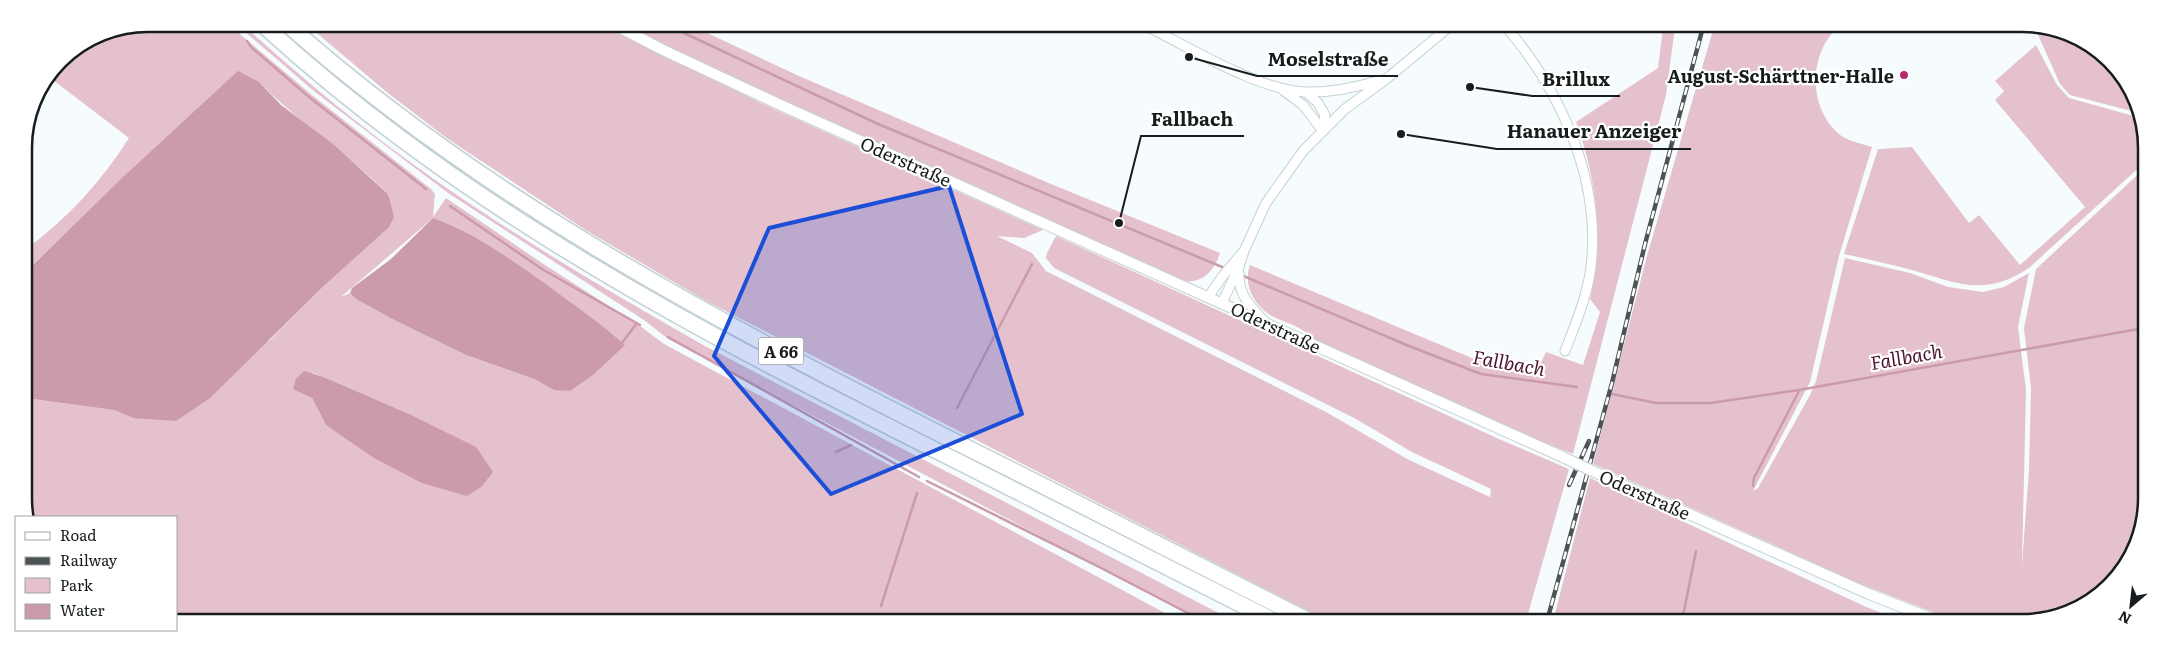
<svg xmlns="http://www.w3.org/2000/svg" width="2171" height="646" viewBox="0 0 2171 646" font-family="Literata,serif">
  <rect width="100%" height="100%" fill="#f6fcfe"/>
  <g fill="#e4c1cc" fill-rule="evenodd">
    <path d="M149,24H228L312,95L431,189L435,194L433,217L446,198L542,263L640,326L664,344L1178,620L176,618V517H26L25,398L114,410L133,418L270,340L327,283L389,195C348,153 299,123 259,82L54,245L25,273V250C67,219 101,182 129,138L49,77L61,60L101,33ZM433,218C475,233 509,258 546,284C573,304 599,323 624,345L554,390L534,379L466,355L394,320L356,299L350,293L341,297ZM313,373L324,377L409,414L351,441L326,425L312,398Z"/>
    <path d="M236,24H242C281,59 320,93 361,125C468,209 587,279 705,346L1232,620H1199L668,339L644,320L448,193L315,92Z"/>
    <path d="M306,24L601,25L774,109L1043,230L1024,238L997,236L1032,253L1046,271L1326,412L1409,460L1490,497L1491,489L1412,452L1356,419L1054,268L1046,258L1047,253L1056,236L1499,439L1569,469L1526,621H1328L708,302L587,231L448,139L389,94Z"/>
    <path d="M622,25H690L799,76L1051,184L1220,253C1214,271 1203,284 1182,281L664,46Z"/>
    <path d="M1663,27H1675L1666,95L1573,454L1491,421L1317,342C1312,338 1308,333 1302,330C1292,323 1280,321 1270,315C1253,304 1243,284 1250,265L1472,358L1535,375L1546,352L1583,365L1600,312L1590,299C1605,240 1596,177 1576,122L1658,68Z"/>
    <path d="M1714,27H1838C1807,55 1808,112 1843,137C1852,142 1863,144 1872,147L1839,256L1810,382L1753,491L1758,488L1810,395L1816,381L1845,258L1910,273L1948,287L1983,292L2004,287L2029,273L2018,327L2026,390L2022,566L2029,469L2031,388L2024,328L2036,269L2145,168L2143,529L2126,566L2099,596L2030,622H1958L1863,585L1593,464L1648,252Z"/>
    <path d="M2035,28H2054L2111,61L2139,113L2070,95L2060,84Z"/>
    <path d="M2036,45L2057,85L2069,98L2141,118L2145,125V162L2030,267C1986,298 1957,283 1912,270C1890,264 1867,259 1844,254L1878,149L1912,147L1969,223L1979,215L2020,265L2085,207L1995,100L2004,91L1995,81Z"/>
    <path d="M1590,478L1864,606L1904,622L1553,621Z"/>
  </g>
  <g fill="#cb9aab">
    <path d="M238,71L259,82L281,105L333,144L388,194L394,217L389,227L327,283L210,398L176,421L133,418L114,410L25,398V273L122,178Z"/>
    <path d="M433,218C475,233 509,258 546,284C573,304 600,323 625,345L593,375L570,391L554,390L534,379L466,355L394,320L356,299L350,293L352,288L391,259Z"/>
    <path d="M304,371L324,377L409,414L476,447L493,472L481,487L467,496L422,483L374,458L326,425L312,398L293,389L296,379Z"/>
  </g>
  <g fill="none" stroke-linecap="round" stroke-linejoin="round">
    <g stroke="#cb9aab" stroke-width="2.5">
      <path d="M225,24L232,29"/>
      <path d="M667,25L878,124L1227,269"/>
      <path d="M247,41L252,48L309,97L426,189"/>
      <path d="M450,206L542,269L640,325"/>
      <path d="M1241,275L1409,346L1481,374L1577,387"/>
      <path d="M668,337L919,477"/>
      <path d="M622,343L637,323"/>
      <path d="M1612,394L1656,403H1711L1799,390L2144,328"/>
      <path d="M957,408L1032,264"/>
      <path d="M836,452L851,445"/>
      <path d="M927,481L1103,569L1201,620"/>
      <path d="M1753,486L1754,478L1799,391"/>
      <path d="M881,606L917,493"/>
      <path d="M1682,621L1696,551"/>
    </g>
    <defs>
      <g id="minor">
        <path d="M1146,26C1189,47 1261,92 1308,92C1333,93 1356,86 1380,81"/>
        <path d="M1506,27C1559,88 1598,174 1592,256C1590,290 1577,320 1565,351"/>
        <path d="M1284,91L1303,105L1322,130"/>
        <path d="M1307,93L1318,103L1325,115L1322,129"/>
        <path d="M1239,273C1238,295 1251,307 1266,323"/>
        <path d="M1209,296L1222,277L1242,253"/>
        <path d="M1222,303L1239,267L1244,251L1266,203L1303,151L1345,109L1385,80L1449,27"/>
      </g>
      <g id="tertiary">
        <path d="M615,25L663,50L785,107L1554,453"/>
        <path d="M1599,474L1869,594L1940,622"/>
      </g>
      <g id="motorway">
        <path d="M262,24C307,65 354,104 403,140C574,268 766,365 955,460C1061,514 1167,567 1272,620"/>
        <path d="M287,24C477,193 701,313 926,427C1054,491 1182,556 1309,621"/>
      </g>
    </defs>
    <use href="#minor" stroke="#c3d1d6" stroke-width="11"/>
    <use href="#tertiary" stroke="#c3d1d6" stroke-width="12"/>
    <use href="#motorway" stroke="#c3d1d6" stroke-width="18"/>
    <use href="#minor" stroke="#fff" stroke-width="9"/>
    <use href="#tertiary" stroke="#fff" stroke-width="10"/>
    <use href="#motorway" stroke="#fff" stroke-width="15"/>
    <defs>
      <g id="rail">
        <path d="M1569,485L1589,441"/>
        <path d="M1547,621L1612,383L1645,244L1703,27"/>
      </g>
    </defs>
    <use href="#rail" stroke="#4d5254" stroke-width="4.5"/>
    <use href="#rail" stroke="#fff" stroke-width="2.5" stroke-dasharray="8" stroke-linecap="butt"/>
    <defs>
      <path id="tertiary-bridge" d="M1554,453L1599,474"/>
    </defs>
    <use href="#tertiary-bridge" stroke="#c3d1d6" stroke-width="12" stroke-linecap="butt"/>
    <use href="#tertiary-bridge" stroke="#fff" stroke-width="10"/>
  </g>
  <path fill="#1d4ed8" fill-opacity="0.2" stroke="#1d4ed8" stroke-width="4" stroke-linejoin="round" d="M949,186L1022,414L831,494L714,356L769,228Z"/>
  <circle fill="#b22b6d" stroke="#fff" stroke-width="2" cx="1904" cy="75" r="5"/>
  <g text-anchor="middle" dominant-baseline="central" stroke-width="4.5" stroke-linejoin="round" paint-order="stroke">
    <rect fill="#fff" stroke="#5d6062" stroke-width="1" x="758.5" y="337.5" width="45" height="27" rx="4"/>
    <g font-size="16" font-weight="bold" fill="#171c1e">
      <text x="781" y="351">A 66</text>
    </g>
    <g font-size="18" font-weight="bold" fill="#171c1e" stroke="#fff" text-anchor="end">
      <text x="1894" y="75">August-Schärttner-Halle</text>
    </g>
    <g font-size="18" fill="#171c1e" stroke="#fff">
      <text transform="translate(906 161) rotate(24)">Oderstraße</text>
      <text transform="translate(1276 327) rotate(25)">Oderstraße</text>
      <text transform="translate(1645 494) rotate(24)">Oderstraße</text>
    </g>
    <g font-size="19" font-style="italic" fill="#4e132f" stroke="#fff">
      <text transform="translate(1906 356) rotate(-10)">Fallbach</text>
      <text transform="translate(1509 362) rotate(10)">Fallbach</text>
    </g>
  </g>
  <path d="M0 0H2171V646H0ZM148 32H2022A116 116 0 0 1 2138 148V498A116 116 0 0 1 2022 614H148A116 116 0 0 1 32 498V148A116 116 0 0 1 148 32Z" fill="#fff" fill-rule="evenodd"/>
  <path fill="none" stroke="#171c1e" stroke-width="2.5" d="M148 32H2022A116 116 0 0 1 2138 148V498A116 116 0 0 1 2022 614H148A116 116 0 0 1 32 498V148A116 116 0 0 1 148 32Z"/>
  <path fill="none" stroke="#171c1e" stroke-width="2" d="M1189 57L1257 76H1398M1470 87L1532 96H1620M1119 223L1141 136H1244M1401 134L1497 149H1691"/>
  <g fill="#171c1e" stroke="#fff" stroke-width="2">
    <circle cx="1189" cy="57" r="5"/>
    <circle cx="1470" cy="87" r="5"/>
    <circle cx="1119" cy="223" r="5"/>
    <circle cx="1401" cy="134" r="5"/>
  </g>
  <g font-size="19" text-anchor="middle" font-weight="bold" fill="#171c1e" stroke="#fff" stroke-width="4.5" stroke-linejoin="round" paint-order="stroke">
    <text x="1328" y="66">Moselstraße</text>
    <text x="1576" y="86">Brillux</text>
    <text x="1192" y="126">Fallbach</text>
    <text x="1594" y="138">Hanauer Anzeiger</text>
  </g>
  <rect x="15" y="516" width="162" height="115" fill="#ffffff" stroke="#a2a4a5"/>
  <rect x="25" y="532" width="25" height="8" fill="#ffffff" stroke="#a2a4a5"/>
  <text x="60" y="541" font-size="15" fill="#171c1e">Road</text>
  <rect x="25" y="557" width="25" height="8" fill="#4d5254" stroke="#a2a4a5"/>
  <text x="60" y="566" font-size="15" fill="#171c1e">Railway</text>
  <rect x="25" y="578" width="25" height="15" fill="#e4c1cc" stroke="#a2a4a5"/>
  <text x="60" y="591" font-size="15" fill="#171c1e">Park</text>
  <rect x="25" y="604" width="25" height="15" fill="#cb9aab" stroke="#a2a4a5"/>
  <text x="60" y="616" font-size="15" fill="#171c1e">Water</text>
  <g transform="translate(2131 606) rotate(208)" stroke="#ffffff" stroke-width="4" paint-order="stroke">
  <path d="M0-4L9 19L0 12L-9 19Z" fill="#171c1e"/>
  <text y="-8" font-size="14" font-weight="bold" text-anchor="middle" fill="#171c1e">N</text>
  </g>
</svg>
